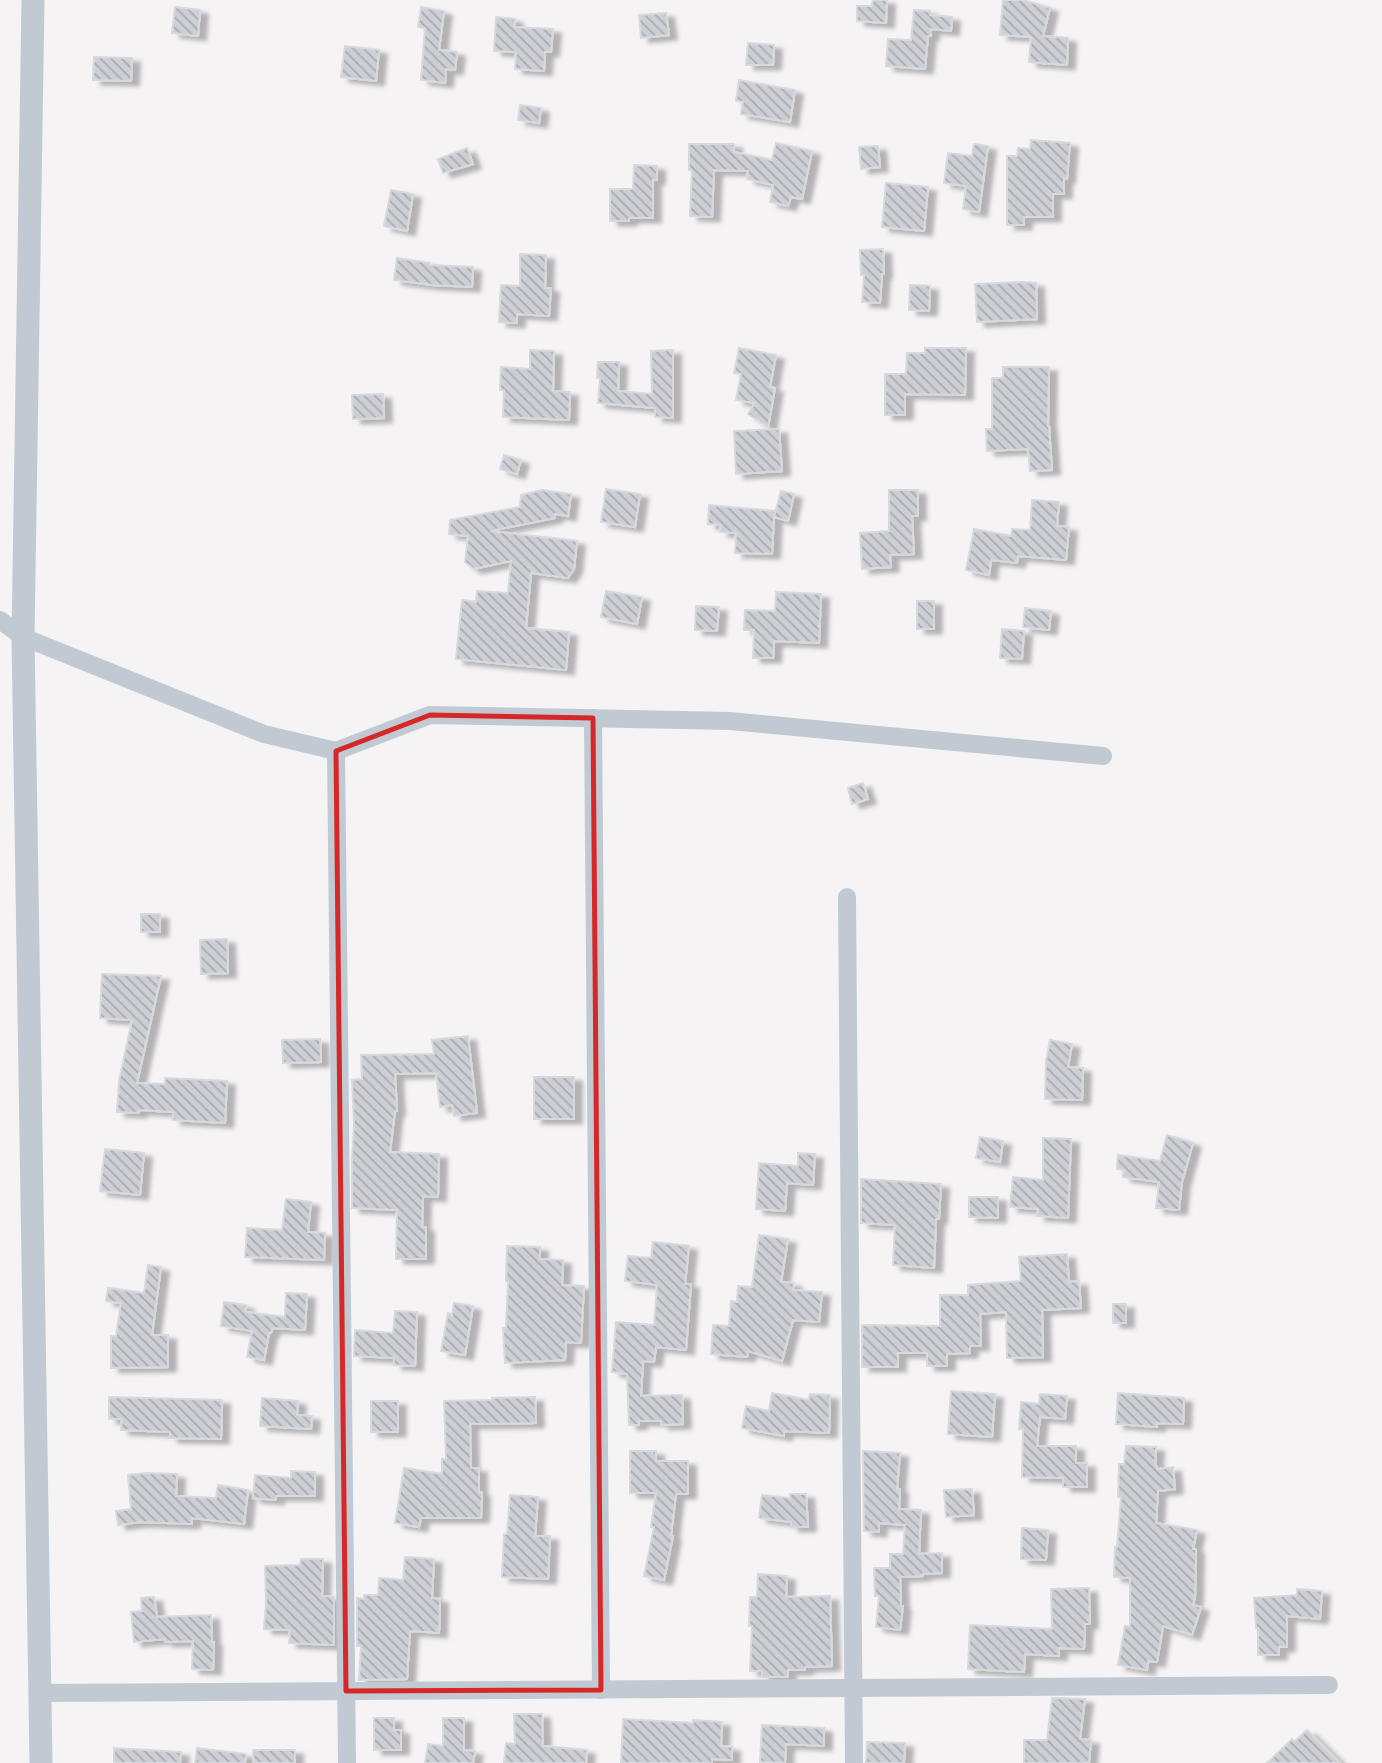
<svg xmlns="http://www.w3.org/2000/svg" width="1382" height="1763" viewBox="0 0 1382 1763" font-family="'Alegreya Sans',sans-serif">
  <defs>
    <pattern id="building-back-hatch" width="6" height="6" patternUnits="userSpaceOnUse" patternTransform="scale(1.75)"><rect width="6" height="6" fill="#cdcfd5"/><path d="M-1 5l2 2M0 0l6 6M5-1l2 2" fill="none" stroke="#a8abb0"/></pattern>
    <filter id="shadow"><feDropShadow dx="8" dy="4.5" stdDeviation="2" flood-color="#0004"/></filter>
  </defs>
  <rect width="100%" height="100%" fill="#f5f3f3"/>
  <g fill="url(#building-back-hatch)" stroke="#d7d9de" stroke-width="2" filter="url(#shadow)">
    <path d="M873,0H887L886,23L857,21V6H872Z"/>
    <path d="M1003,0H1023L1050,8L1043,36L1068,38L1067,65L1029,62L1031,37L1000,35Z"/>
    <path d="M175,7L200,10L198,36L172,33Z"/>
    <path d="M421,7L444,11L439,50L457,52L455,70L446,69L445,83L421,80L425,28L418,27Z"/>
    <path d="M914,10L930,11V15L952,17L951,31L931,29V36H928L925,69L886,66L888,39L911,40Z"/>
    <path d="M666,13L669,35L641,38L639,15Z"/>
    <path d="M496,17L515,19L514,27L553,29L551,52H545L544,71L515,69L516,52L494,51Z"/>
    <path d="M748,43L774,45L773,65H746Z"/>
    <path d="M345,46L379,50L376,81L341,77Z"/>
    <path d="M94,57L132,58L131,81L93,80Z"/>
    <path d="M739,80L795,90L790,122L741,114L743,102L736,101Z"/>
    <path d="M520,105L541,108L539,123L518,120Z"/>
    <path d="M1031,140L1070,143L1067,179L1064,178V194H1053V217H1024V225H1007V156H1017L1018,148L1030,149Z"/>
    <path d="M776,143L812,151L802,199L791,197L788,206L770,202L773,185L747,179L748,171L714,170L712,217L690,216L692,170H689V144H734V152L772,160Z"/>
    <path d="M974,144L988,146L979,212L963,209L966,186L944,183L948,153L972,156Z"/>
    <path d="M878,146L880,167L861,169L859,147Z"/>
    <path d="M467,148L473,164L443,173L438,159Z"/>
    <path d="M634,165L657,166V180H653V218H629V221H610V189H633Z"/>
    <path d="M886,183L928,187L924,231L882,227Z"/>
    <path d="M391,190L413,194L407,231L384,226Z"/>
    <path d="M883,249L884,274H882L880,303L862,302L864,275H861L860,250Z"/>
    <path d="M520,254L546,255L545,288H551L549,316L517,314V323L499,322L501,285L520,286Z"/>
    <path d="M397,258L430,263V265L473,267L472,287L432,285L394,280Z"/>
    <path d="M1022,282L1036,283L1037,319L977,322L975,284Z"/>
    <path d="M910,285L930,286L929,311L909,310Z"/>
    <path d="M739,348L776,355L770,387L775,388L768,427L748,414L755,403L736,400L741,374L734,373Z"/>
    <path d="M925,348H966L965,395L905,394V415H885V374H906L907,353H925Z"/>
    <path d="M530,350L554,351L553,391L570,392L569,420L503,417L504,390H500L501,367L530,369Z"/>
    <path d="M673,350V418L655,417V408L598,403L600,378H597L598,362H619L618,391L652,394L651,351Z"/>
    <path d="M1003,367H1049L1048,426H1049L1052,470L1030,471L1028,449L987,451L986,429H992V378H1003Z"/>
    <path d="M383,394L384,418L353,419L352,395Z"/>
    <path d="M779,429L782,471L736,474L734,431Z"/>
    <path d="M504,455L521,460L517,474L500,469Z"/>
    <path d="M606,489L640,494L635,527L601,522Z"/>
    <path d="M542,490L571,494L568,516L555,514V518L490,531L577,541L574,569L568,578L531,573L526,628L569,632L566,670L456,659L462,600L476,602L477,591L508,593L511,561L474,569L465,562L468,536L449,534L450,520L520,507L521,495Z"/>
    <path d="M889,490H918V516H912L914,554L890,555L891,567L862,569L860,533L889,531Z"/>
    <path d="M781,491L794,494L788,521L774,517L772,554L735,553L736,533L720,532L721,525L708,524L709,505L775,511L774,517Z"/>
    <path d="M1032,500L1059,502L1057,526L1069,527L1066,560L1018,556L1017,563L991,560L989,575L966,570L974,529L1011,536L1012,529L1030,530Z"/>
    <path d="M606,591L642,597L637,624L601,617Z"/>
    <path d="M776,592L821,594L819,643L774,641L773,658H753L754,630H744L745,610L775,611Z"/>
    <rect x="917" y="601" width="17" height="28"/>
    <path d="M696,606L719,607L717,631L695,630Z"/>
    <path d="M1025,608L1051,611L1049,630L1023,627Z"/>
    <path d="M1002,629L1024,631L1022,659L1000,658Z"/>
    <path d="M863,783L868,799L852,804L848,788Z"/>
    <rect x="141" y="914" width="19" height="18"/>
    <path d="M227,939L228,973L201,974L200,940Z"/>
    <path d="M102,974L161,976L137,1083L165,1084V1078L227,1081L225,1123L173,1120V1112L139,1110V1113L117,1112L119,1081L132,1020L100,1018Z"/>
    <path d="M468,1036L477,1113L454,1116L452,1105L440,1107L436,1073L395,1074L397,1111H395L390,1152L439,1154L438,1197L423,1196L422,1227H426V1259H396L397,1210L352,1208V1160L354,1124L352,1080L362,1079L361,1055L434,1054L432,1040Z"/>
    <path d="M320,1039L321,1062L283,1063L282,1040Z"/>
    <path d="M1050,1040L1072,1044L1068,1067L1083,1068L1082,1100L1045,1099L1046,1061Z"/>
    <rect x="534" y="1077" width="40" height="42"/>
    <path d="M1167,1135L1193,1143L1182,1182L1179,1210L1156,1208L1159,1182L1123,1177L1124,1170L1117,1169L1118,1155L1160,1161Z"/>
    <path d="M980,1137L1003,1141L1000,1162L976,1158Z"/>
    <path d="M1043,1138L1071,1139L1068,1218L1037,1216L1038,1209L1010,1207L1013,1177L1043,1180Z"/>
    <path d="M105,1149L144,1153L140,1195L100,1191Z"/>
    <path d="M798,1153L815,1154L813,1185L787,1183L785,1211L756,1209L759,1163L798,1166Z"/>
    <path d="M861,1179L941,1184L939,1219H936L934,1268L893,1265L895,1225L861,1223Z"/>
    <path d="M969,1197H998V1218L969,1217Z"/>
    <path d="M286,1199L311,1202L308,1232L325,1233L324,1260L245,1257L247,1228L282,1230Z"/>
    <path d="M759,1235L788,1239L781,1282L794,1283L793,1290L822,1292L819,1322L793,1320L782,1361L748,1351L747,1357L711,1354L713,1325L729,1326L731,1301L737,1302L738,1286L752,1287Z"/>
    <path d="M653,1242L689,1246L685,1284H691L686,1350L656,1347L654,1362L643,1361L641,1396L682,1395L683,1424L661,1425V1421H639V1425H629L627,1374L612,1372L616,1322L654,1325L657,1285L625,1281L628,1256L651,1258Z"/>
    <path d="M507,1246L540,1247V1259L563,1260L562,1285L584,1286L581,1343L566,1342L565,1360L505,1363L503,1328H506L508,1282L506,1281Z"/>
    <path d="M1067,1254L1069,1282L1079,1281L1081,1308L1042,1310L1043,1357L1007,1358L1006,1312L980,1314L981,1346H970V1353L947,1354V1366H927V1353H898V1367H862V1325L940,1326V1295H968V1285L1021,1281L1019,1257Z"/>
    <path d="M148,1265L161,1267L152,1335H168V1367L111,1368V1336H116L121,1303L106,1301L108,1288L144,1293Z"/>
    <path d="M286,1293L307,1294L305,1330L272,1328L271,1333H269L264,1360L247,1357L252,1331L221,1326L224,1302L246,1305V1312L285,1317Z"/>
    <path d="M454,1303L473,1306L465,1355L441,1351L448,1313L452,1315Z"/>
    <rect x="1113" y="1304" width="13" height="19"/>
    <path d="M395,1311L417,1312L415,1366L394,1365V1358L354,1356L355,1330L393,1333Z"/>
    <path d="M951,1391L995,1394L992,1437L948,1434Z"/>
    <path d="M772,1393L809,1400L810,1394L830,1395L829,1433L784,1431V1436L742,1428L746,1406L769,1411Z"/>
    <path d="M1118,1393L1184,1398L1183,1424L1157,1423V1427L1116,1424Z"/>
    <path d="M1040,1394L1067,1396L1065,1419L1040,1417L1037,1446H1076V1463H1087V1487H1063V1478L1022,1477L1023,1429H1019L1021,1402L1039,1404Z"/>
    <path d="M109,1397L222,1400L221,1439L170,1438V1432L121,1430L122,1419H109Z"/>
    <path d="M535,1397L536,1423L470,1424L471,1468H479V1492H482L481,1518H421L419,1527L395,1523L404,1468L442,1474V1459H446L444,1401L492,1400V1398Z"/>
    <path d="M262,1398L298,1401L297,1415L312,1416L311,1429L260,1426Z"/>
    <rect x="371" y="1401" width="27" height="31"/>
    <path d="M1126,1446L1156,1447L1155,1465L1157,1466V1469L1173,1467L1175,1489L1158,1491L1156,1523L1197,1530L1193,1549H1196L1195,1597L1193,1605L1201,1607L1192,1635L1163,1626L1157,1662L1148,1661L1147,1670L1118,1665L1125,1626L1130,1627V1578L1114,1577L1115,1547H1117L1121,1497H1118L1119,1464H1124Z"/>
    <path d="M630,1451H656V1461H688V1494H676L671,1535L673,1536L664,1580L644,1576L654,1527H651L656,1493H630Z"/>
    <path d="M863,1451L900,1453L897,1489H900L899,1509L921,1510L919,1554L942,1553V1573L923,1574V1576L900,1577L901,1606H903L900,1630L876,1627L879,1596H875L874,1568H890V1554H903L905,1525L879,1523V1532L864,1531Z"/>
    <path d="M291,1471L315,1472V1496H276V1500L253,1498L255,1475L291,1478Z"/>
    <path d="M147,1473L177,1474L176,1496L216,1498L218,1485L248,1490L244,1524L192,1518V1524L140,1522L118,1525L116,1511L131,1509L128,1475Z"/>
    <path d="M972,1489L974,1515L946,1517L944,1490Z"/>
    <path d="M790,1494H806L808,1527H791V1522L759,1518L762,1495L790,1498Z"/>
    <path d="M510,1495L538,1497L535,1536H550L548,1579L502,1577L504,1534H507Z"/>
    <path d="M1022,1528L1048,1530L1046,1560L1021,1559Z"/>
    <path d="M405,1557L434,1559L432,1598L440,1599L439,1633L410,1631L407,1679L359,1680L361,1646H357V1598L364,1599V1595H378L379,1578L403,1580Z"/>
    <path d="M301,1559H323L322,1596L334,1597V1645L289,1643L290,1630L264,1629L266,1602L265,1566L300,1565Z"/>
    <path d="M758,1574L787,1576L786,1597L830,1596L832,1666L805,1667V1670H788V1677H762V1671H750L752,1626H749L750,1597H757Z"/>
    <path d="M1089,1588L1090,1624H1085L1084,1649L1059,1648V1656L1025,1654L1024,1672L968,1669L970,1625L1052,1629L1051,1589Z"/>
    <path d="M1297,1589L1322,1591L1320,1619L1287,1616V1647H1279V1655H1258V1628H1256L1254,1598L1297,1595Z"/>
    <path d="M154,1597L157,1617L211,1615L212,1642H214L213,1670L192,1669L193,1641L165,1642V1639L134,1642L131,1612L142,1611L141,1598Z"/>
    <path d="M1052,1698L1085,1699L1080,1739L1091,1740L1089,1763H1024V1740H1047Z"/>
    <path d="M514,1714H542L543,1746L587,1750L586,1763H504L506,1743L515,1744Z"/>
    <path d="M374,1718H394V1730H401V1750H374Z"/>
    <path d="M443,1718H464V1750L475,1751L473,1763H425L428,1744L443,1746Z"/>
    <path d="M623,1719L693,1723V1720L722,1722L721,1746L732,1747V1760L712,1759V1763H621Z"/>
    <path d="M762,1725L824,1728V1746L786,1744L785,1763L760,1762Z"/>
    <path d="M1307,1730L1340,1763H1267L1292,1739L1294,1742Z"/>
    <path d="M867,1742L905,1743L904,1763H866Z"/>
    <path d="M114,1748L181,1752L180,1763H114Z"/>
    <path d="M197,1748L246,1754L245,1763H195Z"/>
    <path d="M253,1750H295V1763H254Z"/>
  </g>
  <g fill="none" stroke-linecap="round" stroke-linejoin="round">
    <g stroke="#c1cad2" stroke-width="18">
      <path d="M0,620L23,637L264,734L336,751L430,715L730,721L1103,756"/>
      <path d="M593,718L601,1690"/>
      <path d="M336,751L347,1763"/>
      <path d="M847,897L854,1763"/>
      <path d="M39,1693L1329,1685"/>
    </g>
    <path stroke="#c1cad2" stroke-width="23" d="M33,0L23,637L41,1763"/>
  </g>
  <path fill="none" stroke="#d62828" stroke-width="5" stroke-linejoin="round" d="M430,715L593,718L601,1690L346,1691L336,751Z"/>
</svg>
